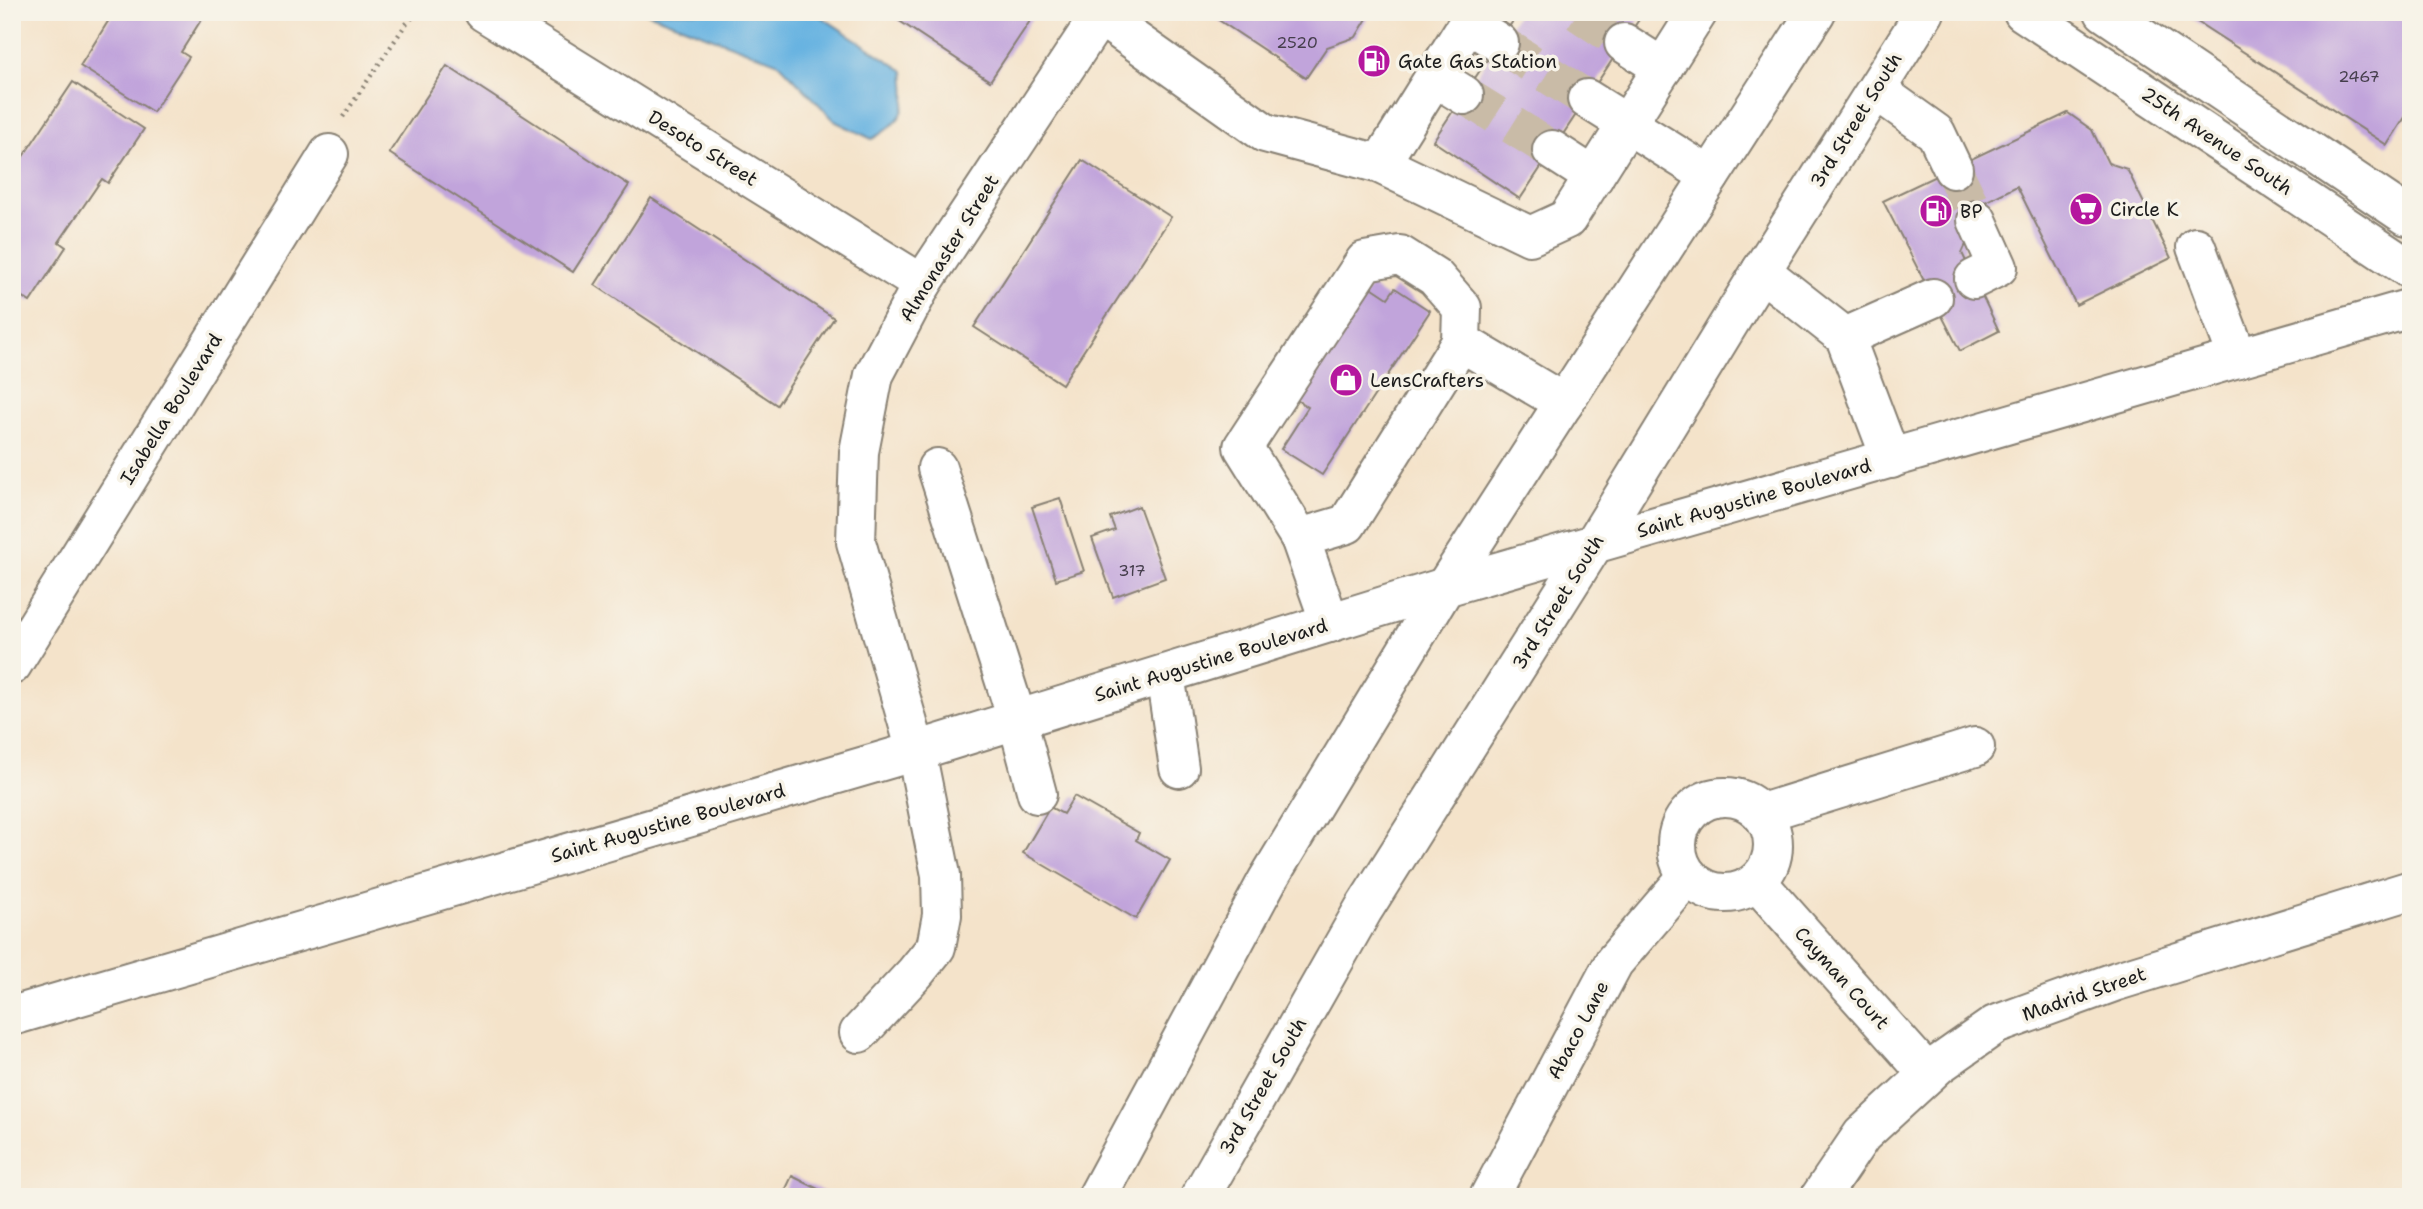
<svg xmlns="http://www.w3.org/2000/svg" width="2423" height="1209" viewBox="0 0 2423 1209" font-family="'Shantell Sans',sans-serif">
  <rect width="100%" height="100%" fill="#f7f3e8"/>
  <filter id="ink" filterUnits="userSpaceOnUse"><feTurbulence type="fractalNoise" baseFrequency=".0143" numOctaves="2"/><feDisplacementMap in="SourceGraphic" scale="14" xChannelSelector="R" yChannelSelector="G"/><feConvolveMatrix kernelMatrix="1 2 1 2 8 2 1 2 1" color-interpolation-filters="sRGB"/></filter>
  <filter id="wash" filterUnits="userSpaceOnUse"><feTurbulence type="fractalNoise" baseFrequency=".00686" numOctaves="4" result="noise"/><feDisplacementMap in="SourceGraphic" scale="28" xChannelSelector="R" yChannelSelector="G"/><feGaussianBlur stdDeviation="1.57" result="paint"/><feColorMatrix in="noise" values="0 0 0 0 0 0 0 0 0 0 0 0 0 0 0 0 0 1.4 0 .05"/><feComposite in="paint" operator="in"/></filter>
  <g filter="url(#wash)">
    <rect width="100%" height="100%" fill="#f4e3ca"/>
    <path fill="#68b3e1" stroke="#42687e" stroke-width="2" d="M645,12H814L904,71C908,111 906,118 872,139L836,122L779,63Z"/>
    <g id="blocks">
      <g fill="#c1a4db">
        <path d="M114,12H206L181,52L189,57L153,112L80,66Z"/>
        <path d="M886,12H1036L990,81Z"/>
        <path d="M1221,12H1371L1356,37L1327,47L1306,78L1217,19Z"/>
        <path d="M1519,12H1644L1520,199L1433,141Z"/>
        <path d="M2182,12H2411V108L2387,145Z"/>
        <path d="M447,66L629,185L573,272L389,153Z"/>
        <path d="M73,82L144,129L108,183L102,179L59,242L66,247L30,302L12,290V173Z"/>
        <path d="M2068,113L2092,130L2108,163L2127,169L2171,258L2076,305L2017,186L1985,202L1962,253L1999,331L1960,351L1883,201Z"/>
        <path d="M1082,160L1171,217L1062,384L974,327Z"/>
        <path d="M651,198L834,318L777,405L595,285Z"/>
        <path d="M1370,286L1388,298L1395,288L1430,311L1322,475L1281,449L1308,407L1295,399Z"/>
        <path d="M1060,498L1084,571L1056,580L1032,507Z"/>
        <path d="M1139,506L1165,578L1113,597L1092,538L1115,530L1110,517Z"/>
        <path d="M1074,796L1139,833L1136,840L1170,860L1136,919L1023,853L1050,807L1063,814Z"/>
        <path d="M792,1176L834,1197H782Z"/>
      </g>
    </g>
  </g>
  <g filter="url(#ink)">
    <use href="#blocks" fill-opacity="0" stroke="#888073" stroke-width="2"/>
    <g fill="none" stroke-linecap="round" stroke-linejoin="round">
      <g stroke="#c9bba7" stroke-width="38" stroke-dasharray="38 19" stroke-linecap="butt">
        <path d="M1578,12L1624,43"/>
        <path d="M1499,43L1587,99"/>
        <path d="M1464,95L1552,150"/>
        <path d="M1953,169L1977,220"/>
      </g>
      <defs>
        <g id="minor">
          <path d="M484,12L922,284"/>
          <path d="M2023,12L2411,270"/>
          <path d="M2104,12L2407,216L2411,210"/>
          <path d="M1100,16L1265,133L1380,164L1530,236L1567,219L1698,12"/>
          <path d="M1468,23L1499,43"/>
          <path d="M1624,43L1663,68"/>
          <path d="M1435,77L1464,95"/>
          <path d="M1876,90L1936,133L1953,169"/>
          <path d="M1587,99L1710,176"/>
          <path d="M1552,150L1594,177"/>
          <path d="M1380,164L1475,12"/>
          <path d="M2196,247L2238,358"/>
          <path d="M1761,271L1845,337L1891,459"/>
          <path d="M1974,279L1998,267L1977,220"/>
          <path d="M1845,337L1933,298"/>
          <path d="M937,468L1017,719L1037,794"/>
          <path d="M1300,538L1243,447L1365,261L1400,255L1435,277L1462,308L1461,342"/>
          <path d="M1330,623L1300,538L1347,524L1461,342L1564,403"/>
          <path d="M12,665L329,154"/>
          <path d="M1165,674L1179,768"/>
          <circle cx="1725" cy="845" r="48"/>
          <path d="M1762,813L1975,747"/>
          <path d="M1757,882L1928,1074"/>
          <path d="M12,1016L916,751L1445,587L2411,308"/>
          <path d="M859,1033L915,973L936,947L942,915L941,875L916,751L856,542L859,452L874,375L922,284L1102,12"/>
          <path d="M1489,1197L1614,962L1688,876"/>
          <path d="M1820,1197L1862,1135L1938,1065L1995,1025L2117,981L2411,890"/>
        </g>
        <g id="major">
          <path d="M1097,1197L1267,881L1445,587L1816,12"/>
          <path d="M1200,1197L1363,910L1594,544L1761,271L1925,12"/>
        </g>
      </defs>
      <use href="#minor" stroke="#888073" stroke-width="42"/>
      <use href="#major" stroke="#888073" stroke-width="42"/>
      <path stroke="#888073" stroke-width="4.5" stroke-dasharray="2 5" stroke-linecap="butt" d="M343,117L406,24L418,12"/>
      <use href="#minor" stroke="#fff" stroke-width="38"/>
      <use href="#major" stroke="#fff" stroke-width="38"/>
    </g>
  </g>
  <defs>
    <symbol id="fuel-disc" viewBox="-11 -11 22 22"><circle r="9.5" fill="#b5179e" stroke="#f7f3e8"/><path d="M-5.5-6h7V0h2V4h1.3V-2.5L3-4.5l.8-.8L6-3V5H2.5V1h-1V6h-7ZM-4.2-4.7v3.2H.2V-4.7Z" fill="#fff"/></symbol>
    <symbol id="supermarket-disc" viewBox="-11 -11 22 22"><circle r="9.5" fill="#b5179e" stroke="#f7f3e8"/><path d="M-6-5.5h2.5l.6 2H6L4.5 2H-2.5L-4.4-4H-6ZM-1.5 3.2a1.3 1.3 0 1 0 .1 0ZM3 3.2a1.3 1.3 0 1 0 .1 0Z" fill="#fff"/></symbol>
    <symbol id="shop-disc" viewBox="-11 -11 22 22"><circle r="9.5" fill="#b5179e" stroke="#f7f3e8"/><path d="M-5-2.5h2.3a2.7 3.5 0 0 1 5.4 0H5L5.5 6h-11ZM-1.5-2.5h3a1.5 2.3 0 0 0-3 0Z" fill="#fff"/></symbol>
  </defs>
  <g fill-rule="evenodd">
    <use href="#fuel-disc" x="1355" y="42" width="38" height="38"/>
    <use href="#supermarket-disc" x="2067" y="190" width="38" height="38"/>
    <use href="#fuel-disc" x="1917" y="192" width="38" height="38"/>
    <use href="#shop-disc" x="1327" y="361" width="38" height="38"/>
  </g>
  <g text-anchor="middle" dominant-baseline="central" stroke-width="7" stroke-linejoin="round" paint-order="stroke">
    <g font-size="16" fill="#453e4c">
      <text x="1297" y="42">2520</text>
      <text x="2359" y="76">2467</text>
      <text x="1132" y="570">317</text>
    </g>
    <g font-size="19" fill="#1c1c1c" stroke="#f7f3e8" text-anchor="start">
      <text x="1398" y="61">Gate Gas Station</text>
      <text x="2110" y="209">Circle K</text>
      <text x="1960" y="211">BP</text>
      <text x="1370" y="380">LensCrafters</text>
    </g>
    <g font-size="19" fill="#1c1c1c" stroke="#f7f3e8">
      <text transform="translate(1856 120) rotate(-58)">3rd Street South</text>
      <text transform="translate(2217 141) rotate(34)">25th Avenue South</text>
      <text transform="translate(703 148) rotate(32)">Desoto Street</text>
      <text transform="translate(949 248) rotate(-58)">Almonaster Street</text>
      <text transform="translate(171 409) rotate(-58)">Isabella Boulevard</text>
      <text transform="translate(1754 498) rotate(-16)">Saint Augustine Boulevard</text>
      <text transform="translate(1558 602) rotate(-58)">3rd Street South</text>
      <text transform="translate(1211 660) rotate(-17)">Saint Augustine Boulevard</text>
      <text transform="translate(668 823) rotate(-16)">Saint Augustine Boulevard</text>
      <text transform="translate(1842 978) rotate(48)">Cayman Court</text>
      <text transform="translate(2084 994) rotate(-19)">Madrid Street</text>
      <text transform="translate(1578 1030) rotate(-62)">Abaco Lane</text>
      <text transform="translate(1263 1086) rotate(-60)">3rd Street South</text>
    </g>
  </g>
  <rect width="2423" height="1209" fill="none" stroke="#f7f3e8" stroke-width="42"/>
</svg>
